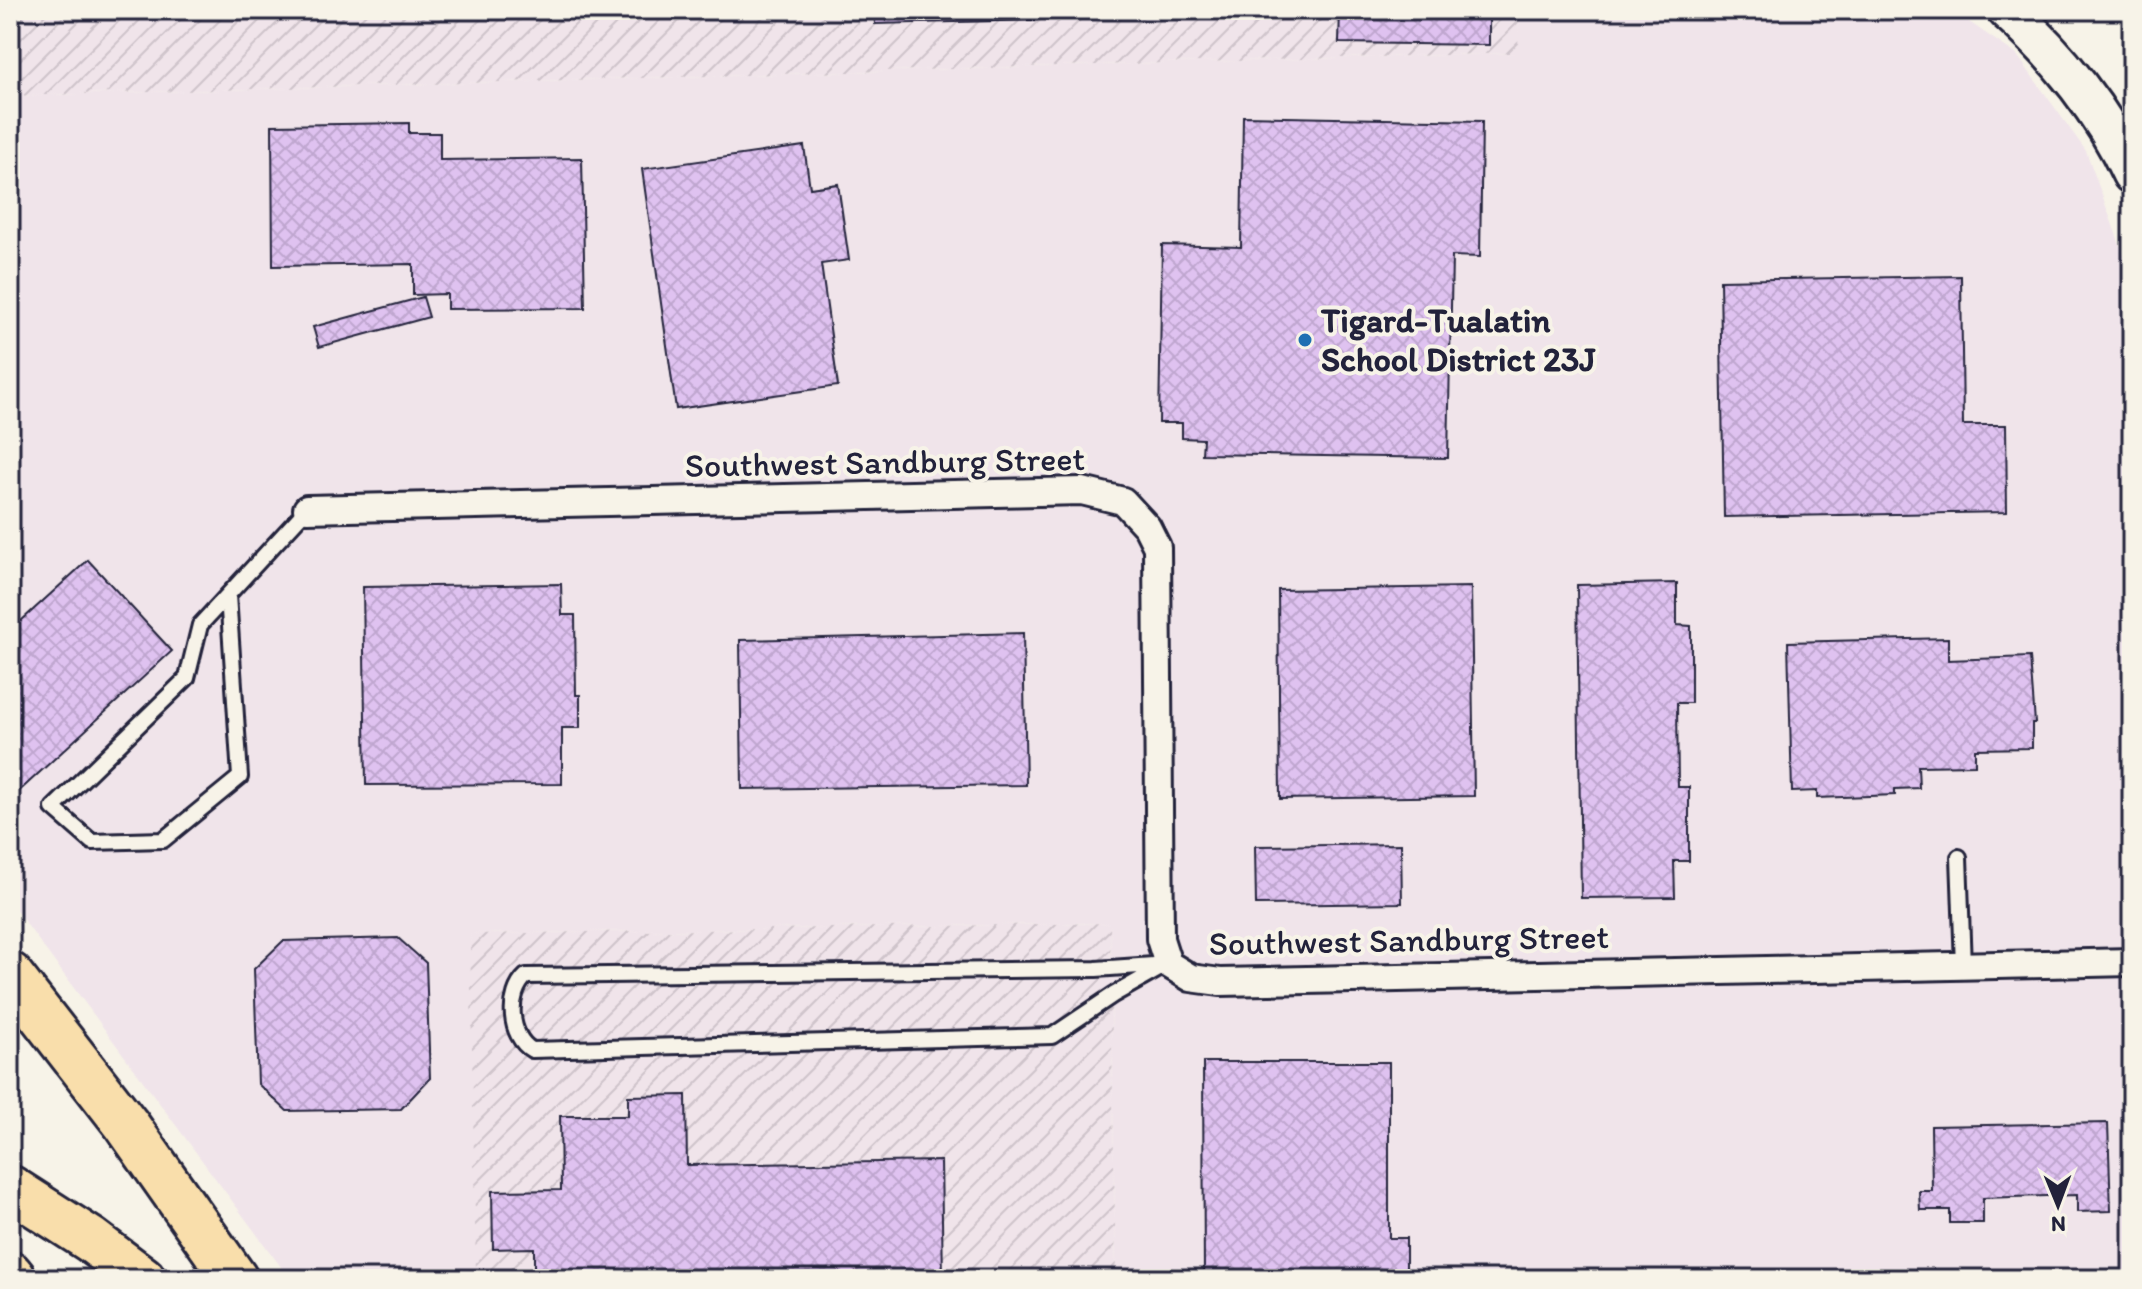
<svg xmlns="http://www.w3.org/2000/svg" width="2142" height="1289" viewBox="0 0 2142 1289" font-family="Itim,sans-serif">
  <defs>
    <pattern id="industrial-furrows" width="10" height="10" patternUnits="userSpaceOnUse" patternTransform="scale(2)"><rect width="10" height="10" fill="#f0e4ea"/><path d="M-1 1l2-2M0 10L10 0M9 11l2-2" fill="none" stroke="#cec3ca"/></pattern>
    <pattern id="building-cross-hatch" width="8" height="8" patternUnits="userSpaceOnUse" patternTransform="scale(2)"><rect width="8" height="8" fill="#dfc2f0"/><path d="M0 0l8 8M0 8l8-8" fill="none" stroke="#bfa6cf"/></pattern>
  </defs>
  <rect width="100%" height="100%" fill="#f7f3e8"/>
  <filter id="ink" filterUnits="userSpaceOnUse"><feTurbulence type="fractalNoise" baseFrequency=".0125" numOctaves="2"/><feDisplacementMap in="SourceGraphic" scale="16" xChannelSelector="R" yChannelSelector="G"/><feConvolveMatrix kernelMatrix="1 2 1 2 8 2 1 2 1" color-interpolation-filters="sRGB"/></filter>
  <g filter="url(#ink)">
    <path fill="#f0e4ea" d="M1519,10H1952L2017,55L2086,151L2132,278V1279H1116L1110,923L470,934L509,1279H290L10,902V96L1517,53Z"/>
    <g fill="url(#industrial-furrows)">
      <path d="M10,10H1519L1518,53L10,96Z"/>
      <path d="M1110,923L1116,1279H476L470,934Z"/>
    </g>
    <g fill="url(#building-cross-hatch)" stroke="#22223b" stroke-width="2">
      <path d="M874,10H1037V20L875,24Z"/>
      <path d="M1340,10H1489V45L1339,43Z"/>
      <path d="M1243,116L1482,121L1480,257L1452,256L1448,458L1202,454L1203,439L1182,438V423H1159L1162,245L1241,247Z"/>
      <path d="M409,123V133H440V160L582,158L585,308L447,309V294L413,295V264L273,266L272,125Z"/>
      <path d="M804,146L810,188L838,184L849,260L821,264L838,386L676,409L642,169Z"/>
      <path d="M1961,276L1963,425H2006L2007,512L1724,517L1720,280Z"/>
      <path d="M423,297L429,317L319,347L313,327Z"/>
      <path d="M88,560L172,651L16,794L10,788V631Z"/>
      <path d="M1677,583V625L1691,626V703H1677L1678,787H1689V861H1674L1675,897L1581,898L1577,585Z"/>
      <path d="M561,584L562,615H575L576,695H580V728H562V784L366,785L363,587Z"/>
      <path d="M1471,587L1474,796L1280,799L1278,590Z"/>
      <path d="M1023,633L1026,785L742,789L740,640Z"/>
      <path d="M1948,638V660L2030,657L2035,723H2032V748L1975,749V765L1918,766L1919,788L1895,789V795L1817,798V791L1792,792L1788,642Z"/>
      <path d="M1401,844L1402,903L1256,905L1255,846Z"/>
      <path d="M398,938L426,963L430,1078L401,1109L287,1111L258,1084L254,969L283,941Z"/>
      <path d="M1203,1062H1389V1238H1406V1279H1204Z"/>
      <path d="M686,1095L687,1165L941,1161L943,1279H534V1248L493,1249L492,1191L561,1190L560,1116H628V1096Z"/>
      <path d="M2108,1123L2111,1211L2077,1212V1195L1983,1198V1223H1950V1210H1920L1919,1191H1932L1931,1126Z"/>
    </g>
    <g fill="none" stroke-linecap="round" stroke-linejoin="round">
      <defs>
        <g id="lane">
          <path d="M228,595L240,777L163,840L92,842L53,808L187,678L200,625L307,509"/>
          <path d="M1959,857L1963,966"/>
          <path d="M1168,964L1113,995L1052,1036L532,1050C509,1037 506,994 526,976L1096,969Z"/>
        </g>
        <path id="street" d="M307,509L1082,491L1123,501L1147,527L1157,547L1160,939L1168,964L1191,978L1220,982L2132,962"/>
        <path id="secondary" d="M2007,10C2058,55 2104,113 2132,174"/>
        <g id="highway">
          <path d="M10,975L126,1124L235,1279"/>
          <path d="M10,1188L91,1240L143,1279"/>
          <path d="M10,1274L14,1279"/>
        </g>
      </defs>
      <use href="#lane" stroke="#22223b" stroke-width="20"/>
      <use href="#street" stroke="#22223b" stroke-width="32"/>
      <use href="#secondary" stroke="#22223b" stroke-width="44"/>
      <use href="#highway" stroke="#22223b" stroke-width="50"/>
      <use href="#lane" stroke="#f7f3e8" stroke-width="14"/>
      <use href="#street" stroke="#f7f3e8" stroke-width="26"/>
      <use href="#secondary" stroke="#f7f3e8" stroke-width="38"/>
      <use href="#highway" stroke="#f9deab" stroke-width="44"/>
    </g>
  </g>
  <circle fill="#1f6fb2" stroke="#f7f3e8" stroke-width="3" cx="1305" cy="340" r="8"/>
  <g text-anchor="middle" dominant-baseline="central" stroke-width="8" stroke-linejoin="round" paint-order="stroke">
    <g font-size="34" font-weight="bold" fill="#22223b" stroke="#f7f3e8" text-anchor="start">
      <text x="1321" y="320">Tigard-Tualatin<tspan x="1321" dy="39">School District 23J</tspan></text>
    </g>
    <g font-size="34" fill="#22223b" stroke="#f7f3e8">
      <text transform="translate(885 462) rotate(-1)">Southwest Sandburg Street</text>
      <text transform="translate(1409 940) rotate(-1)">Southwest Sandburg Street</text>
    </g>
  </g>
  <rect width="2142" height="1289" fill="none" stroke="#f7f3e8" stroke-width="40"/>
  <rect x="20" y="20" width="2102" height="1249" fill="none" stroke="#22223b" stroke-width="3" filter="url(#ink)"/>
  <g transform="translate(2058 1205) rotate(179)" stroke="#f7f3e8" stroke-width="6" paint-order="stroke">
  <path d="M0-6L14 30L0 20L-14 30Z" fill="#22223b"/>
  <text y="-12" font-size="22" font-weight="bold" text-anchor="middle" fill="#22223b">N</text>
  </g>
</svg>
